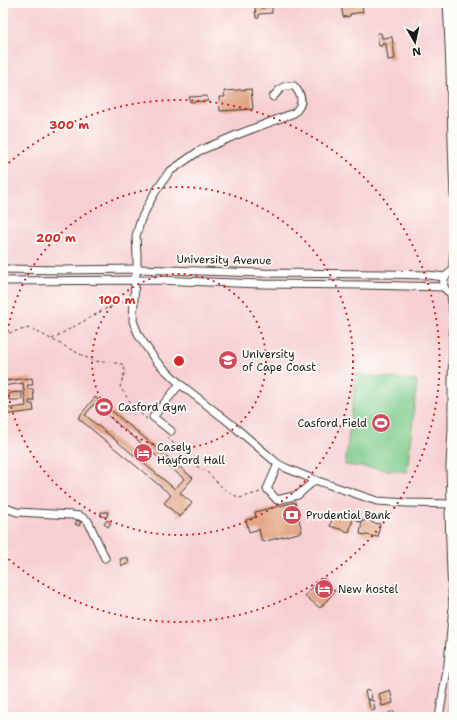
<svg xmlns="http://www.w3.org/2000/svg" width="457" height="720" viewBox="0 0 457 720" font-family="'Shantell Sans',sans-serif">
  <rect width="100%" height="100%" fill="#fdfcf7"/>
  <filter id="ink" filterUnits="userSpaceOnUse"><feTurbulence type="fractalNoise" baseFrequency=".025" numOctaves="2"/><feDisplacementMap in="SourceGraphic" scale="8" xChannelSelector="R" yChannelSelector="G"/><feConvolveMatrix kernelMatrix="1 2 1 2 8 2 1 2 1" color-interpolation-filters="sRGB"/></filter>
  <filter id="wash" filterUnits="userSpaceOnUse"><feTurbulence type="fractalNoise" baseFrequency=".012" numOctaves="4" result="noise"/><feDisplacementMap in="SourceGraphic" scale="16" xChannelSelector="R" yChannelSelector="G"/><feGaussianBlur stdDeviation="0.9" result="paint"/><feColorMatrix in="noise" values="0 0 0 0 0 0 0 0 0 0 0 0 0 0 0 0 0 1.4 0 .05"/><feComposite in="paint" operator="in"/></filter>
  <g filter="url(#wash)">
    <rect width="100%" height="100%" fill="#f1ddbc"/>
    <rect fill="#f7cfd3" x="3" y="3" width="451" height="714"/>
    <path fill="#7bca8a" stroke="#4c7353" d="M356,374L417,381L407,472L345,465Z"/>
    <g fill="none" stroke-linecap="round" stroke-linejoin="round">
      <path stroke="#82b2ed" stroke-width="1.5" d="M448,717L454,657"/>
    </g>
    <g id="blocks">
      <g fill="#e1a583" fill-rule="evenodd">
        <path d="M264,3H272V13L259,14V18H256L255,6H259L260,8H264Z"/>
        <path d="M341,3H347L348,7H352L351,3H362L363,12L350,14V16L343,17Z"/>
        <path d="M377,33H381L382,38L392,37L395,59L388,60L386,44L382,43V46H379Z"/>
        <path d="M251,89L253,109L220,111L219,97H225L224,91Z"/>
        <path d="M207,96L208,101L190,102L189,97Z"/>
        <path d="M32,378L33,385H27L28,389H33L34,401H29V404H33L34,411L3,415V409L26,406L23,383L3,386V381Z"/>
        <path d="M22,392V400H9V393Z"/>
        <path d="M95,397L193,478L180,493L192,503L180,517L164,503L171,495L78,418ZM94,404L184,479L175,489L85,415Z"/>
        <path d="M295,502L302,532L262,542L259,529L249,532L246,520L256,517L255,512Z"/>
        <path d="M101,512H108L107,517L101,516Z"/>
        <path d="M334,513L339,514V513L353,519L349,532L330,526Z"/>
        <path d="M358,517L362,519L360,522L357,521Z"/>
        <path d="M77,520L81,522L79,526L75,524Z"/>
        <path d="M107,520L111,523L108,527L104,524Z"/>
        <path d="M365,520L372,521V523L380,524L378,537L360,534L362,521H365Z"/>
        <path d="M127,557L129,563L122,566L120,559Z"/>
        <path d="M323,578L328,582L326,584L335,591L320,608L305,596L320,579L321,580Z"/>
        <path d="M370,690L372,698L367,700L365,691Z"/>
        <path d="M390,690L393,703L382,706L379,694Z"/>
        <path d="M373,700L375,710L371,711L368,701Z"/>
      </g>
    </g>
  </g>
  <g filter="url(#ink)">
    <use href="#blocks" fill-opacity="0" stroke="#3c3934" stroke-width="1"/>
    <g fill="none" stroke-linecap="round" stroke-linejoin="round">
      <defs>
        <g id="minor">
          <path d="M447,3C451,67 451,131 454,195"/>
          <path d="M273,97C281,88 282,85 294,86C303,96 304,104 294,113L239,134L199,151L169,172L154,194L141,219L136,236L137,255V269L135,280L133,321L139,336L156,361L180,384L230,423L278,464L286,468L315,480L377,501L407,503L454,504"/>
          <path d="M3,269L65,270L137,269L263,273L386,274L427,275L445,277"/>
          <path d="M454,271C440,275 440,291 454,294"/>
          <path d="M453,272V260L454,252"/>
          <path d="M3,281L156,280L263,284L364,285L444,287"/>
          <path d="M451,294L453,313"/>
          <path d="M171,431L153,417L180,384"/>
          <path d="M278,464L267,489L277,500L298,495L315,480"/>
          <path d="M3,507L17,512L71,515L80,516L88,521L105,558"/>
          <path d="M392,716L393,717"/>
          <path d="M439,717L448,664L453,606L451,572L449,512L451,505L450,466L452,428V380L454,310"/>
        </g>
      </defs>
      <use href="#minor" stroke="#3c3934" stroke-width="9"/>
      <g stroke="#3c3934" stroke-width="1" stroke-dasharray="3 3" stroke-linecap="butt">
        <path d="M3,334L30,328L93,361L116,363L122,364L125,371L120,387L135,409L147,419"/>
        <path d="M52,339L107,308L127,300"/>
        <path d="M168,437C174,442 175,450 183,454L184,458L208,473L223,488L230,493L240,498L260,492"/>
      </g>
      <use href="#minor" stroke="#fff" stroke-width="7"/>
    </g>
  </g>
  <g fill="none" stroke="#d62828" stroke-width="2" stroke-dasharray="2 4">
    <circle cx="179" cy="361" r="87"/>
    <circle cx="179" cy="361" r="174"/>
    <path d="M4 167A261 261 0 1 1 4 555"/>
  </g>
  <defs>
    <symbol id="university-disc" viewBox="-11 -11 22 22"><circle r="9.5" fill="#d1495b" stroke="#fdfcf7"/><path d="M0-5L7-2L0 1L-7-2ZM-4 1L0 2.5L4 1V4Q0 6-4 4Z" fill="#fff"/></symbol>
    <symbol id="stadium-disc" viewBox="-11 -11 22 22"><circle r="9.5" fill="#d1495b" stroke="#fdfcf7"/><path d="M0-5a6.5 5 0 1 0 0 10a6.5 5 0 1 0 0-10ZM-3.5-1.8h7v3.6h-7Z" fill="#fff"/></symbol>
    <symbol id="hotel-disc" viewBox="-11 -11 22 22"><circle r="9.5" fill="#d1495b" stroke="#fdfcf7"/><path d="M-6-4.5h1.5V1H6V5H4.5V3h-9V5H-6ZM-4 0a1.8 1.8 0 1 1 3.6 0ZM.5 0V-2.5h3Q6-2.5 6 0Z" fill="#fff"/></symbol>
    <symbol id="bank-disc" viewBox="-11 -11 22 22"><circle r="9.5" fill="#d1495b" stroke="#fdfcf7"/><path d="M-6-4H6V4H-6ZM0-2.3a2.3 2.3 0 1 0 0 4.6a2.3 2.3 0 1 0 0-4.6Z" fill="#fff"/></symbol>
  </defs>
  <g fill-rule="evenodd">
    <use href="#university-disc" x="217" y="349" width="22" height="22"/>
    <use href="#stadium-disc" x="93" y="396" width="22" height="22"/>
    <use href="#stadium-disc" x="370" y="412" width="22" height="22"/>
    <use href="#hotel-disc" x="132" y="442" width="22" height="22"/>
    <use href="#bank-disc" x="281" y="504" width="22" height="22"/>
    <use href="#hotel-disc" x="313" y="578" width="22" height="22"/>
  </g>
  <g text-anchor="middle" dominant-baseline="central" stroke-width="3.5" stroke-linejoin="round" paint-order="stroke">
    <g font-size="11" fill="#1c1c1c" stroke="#fdfcf7">
      <text transform="translate(224 260) rotate(1)">University Avenue</text>
    </g>
    <g font-size="11" fill="#1c1c1c" stroke="#fdfcf7" text-anchor="start">
      <text x="242" y="354">University<tspan x="242" dy="13">of Cape Coast</tspan></text>
      <text x="118" y="407">Casford Gym</text>
      <text x="367" y="423" text-anchor="end">Casford Field</text>
      <text x="157" y="447">Casely<tspan x="157" dy="13">Hayford Hall</tspan></text>
      <text x="306" y="515">Prudential Bank</text>
      <text x="338" y="589">New hostel</text>
    </g>
  </g>
  <circle cx="179" cy="361" r="6" fill="#d62828" stroke="#fdfcf7" stroke-width="2"/>
  <g font-size="12" text-anchor="middle" font-weight="bold" fill="#d62828" stroke="#fdfcf7" stroke-width="3.5" stroke-linejoin="round" paint-order="stroke">
    <text x="69" y="129">300 m</text>
    <text x="56" y="242">200 m</text>
    <text x="117" y="304">100 m</text>
  </g>
  <rect width="457" height="720" fill="none" stroke="#fdfcf7" stroke-width="16"/>
  <g transform="translate(415 42) rotate(171)" stroke="#fdfcf7" stroke-width="3" paint-order="stroke">
  <path d="M0-3L7 15L0 10L-7 15Z" fill="#1c1c1c"/>
  <text y="-6" font-size="11" font-weight="bold" text-anchor="middle" fill="#1c1c1c">N</text>
  </g>
</svg>
